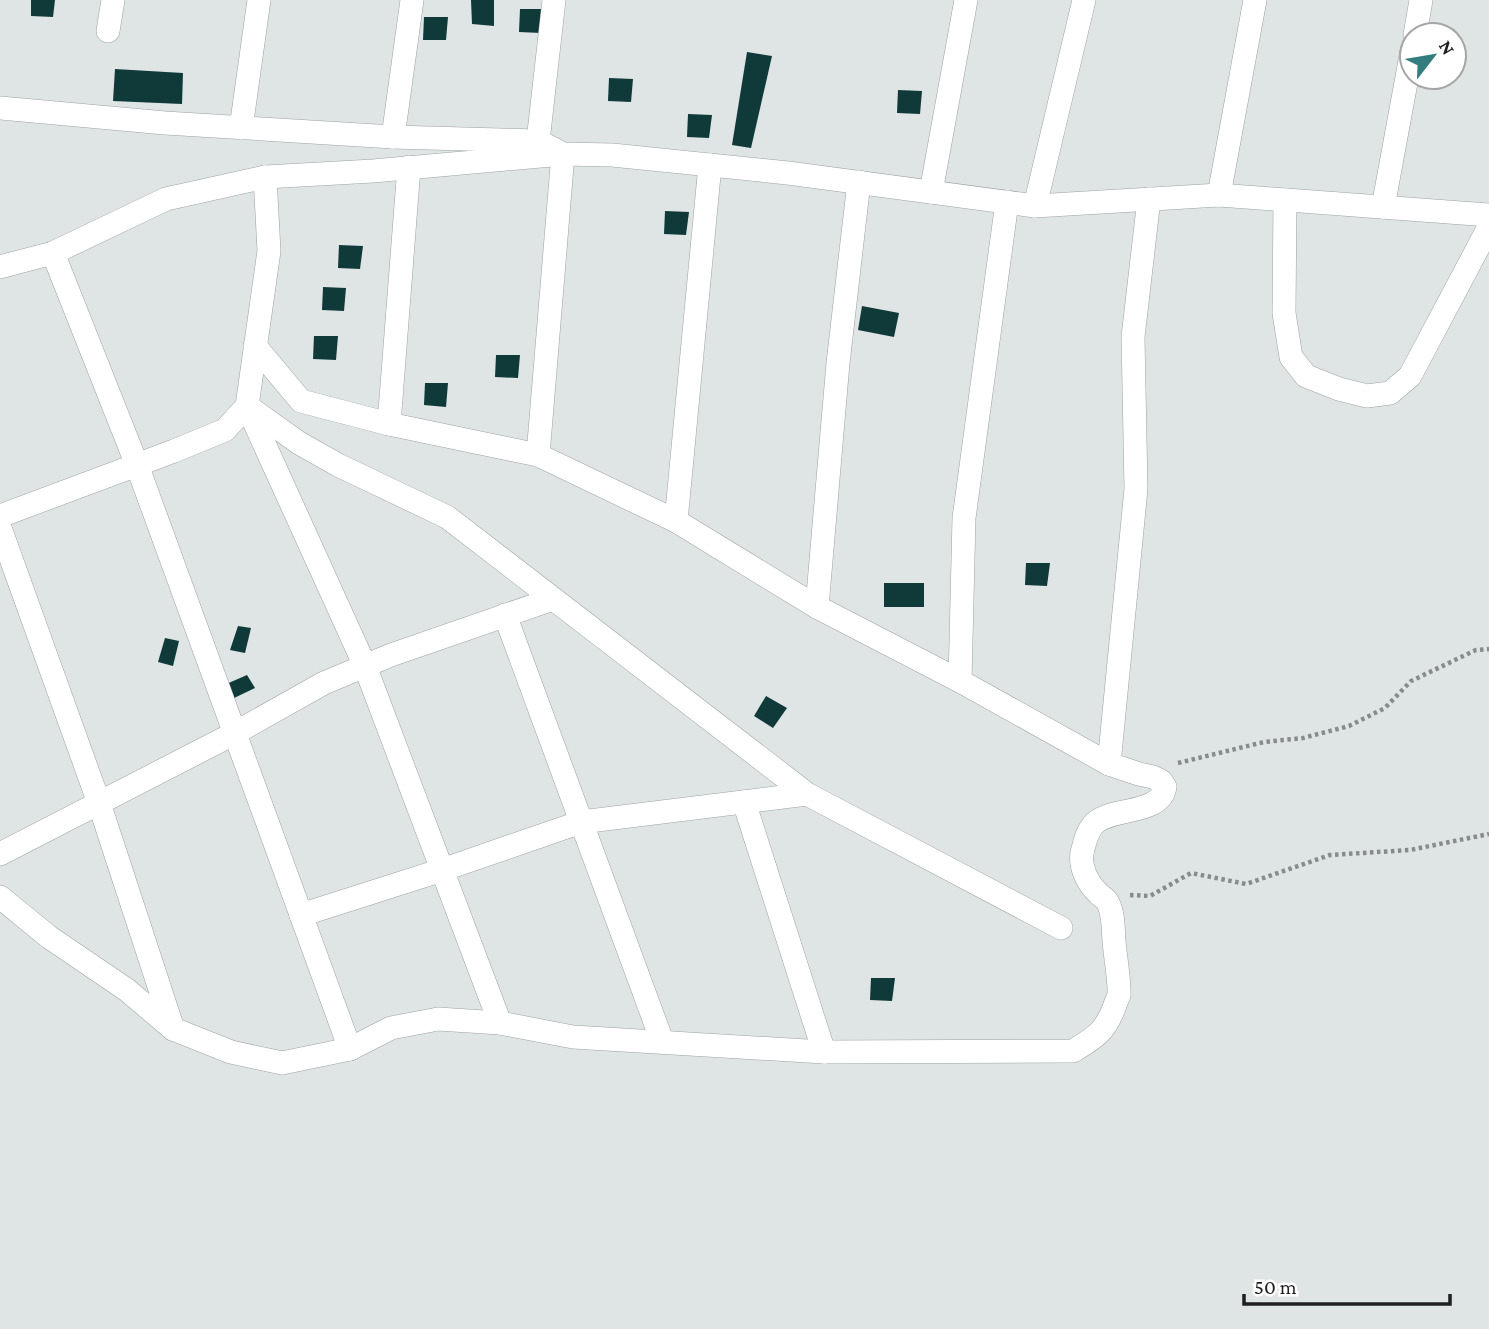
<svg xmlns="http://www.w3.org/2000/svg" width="1489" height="1329" viewBox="0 0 1489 1329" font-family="'Crimson Pro',serif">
  <rect width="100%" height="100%" fill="#dfe4e4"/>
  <g fill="#103a3a">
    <path d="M31,0H55L53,17L31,16Z"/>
    <path d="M471,0H494V26L472,24Z"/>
    <path d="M520,9H543L541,33L519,32Z"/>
    <path d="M424,17H448L446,40H423Z"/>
    <path d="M747,52L772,56L751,148L732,145Z"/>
    <path d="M115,69L183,73L182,104L113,101Z"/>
    <path d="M609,78L633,79L631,102L608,101Z"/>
    <path d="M898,90L922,91L920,114L897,113Z"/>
    <path d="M688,114L712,115L709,138L687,137Z"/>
    <path d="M665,211L689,212L686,235L664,234Z"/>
    <path d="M339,245L363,246L360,269L338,268Z"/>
    <path d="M323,287L346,288L344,311L322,310Z"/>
    <path d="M862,306L899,313L894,337L858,330Z"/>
    <path d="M314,336H338L336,360L313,359Z"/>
    <path d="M496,355H520L518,378L495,377Z"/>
    <path d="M425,383H448L446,407L424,405Z"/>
    <path d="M1026,563H1050L1047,586L1025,585Z"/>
    <rect x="884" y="583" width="40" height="24"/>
    <path d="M238,626L251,628L245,653L230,650Z"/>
    <path d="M165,638L179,641L173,666L158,662Z"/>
    <path d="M247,675L255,688L232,699L224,685Z"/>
    <path d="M766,696L787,708L773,728L754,716Z"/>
    <path d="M871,978H895L892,1001L870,1000Z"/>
  </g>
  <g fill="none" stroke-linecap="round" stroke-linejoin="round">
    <defs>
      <g id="minor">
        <path d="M108,31L113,0"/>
        <path d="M1415,35L1421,0"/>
        <path d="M0,108L165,123L393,137L538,141L563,154L612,155L788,173L1035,206L1084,0"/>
        <path d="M241,128L259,0"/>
        <path d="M393,137L412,0"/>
        <path d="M538,141L554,0"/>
        <path d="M931,192L966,0"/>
        <path d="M1219,195L1255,0"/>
        <path d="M1285,200L1284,313L1291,357L1306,376L1339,389L1367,396L1390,393L1410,376L1489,227"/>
        <path d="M1035,206L1219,195L1489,215"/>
        <path d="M1383,207L1412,50"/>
        <path d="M53,253L137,465L350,1049"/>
        <path d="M0,267L53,253L166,199L265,177L373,171L563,154L538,455"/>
        <path d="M255,346L301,401L389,424L538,455L676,521L817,607L960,681"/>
        <path d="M247,406L299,443L338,465L447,517L807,794L1061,928"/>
        <path d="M247,406L365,666L500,1023"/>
        <path d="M389,424L409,167"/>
        <path d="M0,516L174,451L225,430L247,406L269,251L265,177"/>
        <path d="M676,521L710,165"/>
        <path d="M0,528L99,803L173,1029"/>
        <path d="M817,607L838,363L859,182"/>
        <path d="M505,615L662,1041"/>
        <path d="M1109,764L1136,489L1133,337L1149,199"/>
        <path d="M744,802L824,1052"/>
        <path d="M0,854L235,733L324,683L391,655L553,599"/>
        <path d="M0,897L49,937L127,990L173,1029L231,1052L282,1063L350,1049L391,1028L438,1019L500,1023L573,1037L824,1052L1073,1051C1096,1037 1106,1031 1115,1005C1116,1002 1118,998 1119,995C1120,983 1115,955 1114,941C1113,929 1114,910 1106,900C1104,897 1100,896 1098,893C1087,883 1078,864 1083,849C1085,841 1087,832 1093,825C1110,806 1160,816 1165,787L1161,781L1153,777L1139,774L1109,764L960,681L964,518L1007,202"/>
        <path d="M301,915L442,870L581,822L807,794"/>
      </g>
    </defs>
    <use href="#minor" stroke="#9da2a2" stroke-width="24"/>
    <g stroke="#888b8b" stroke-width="4.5" stroke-dasharray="3.5 3.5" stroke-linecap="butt">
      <path d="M1178,763L1264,742L1303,738L1349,726L1385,708L1411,681L1476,650L1489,649"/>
      <path d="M1130,895L1150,896L1191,873L1246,884L1330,855L1410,850L1489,834"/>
    </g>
    <use href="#minor" stroke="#fff" stroke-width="23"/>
  </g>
  <g transform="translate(1433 56) rotate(59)"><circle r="33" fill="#ffffff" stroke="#a5a5a5" stroke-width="2"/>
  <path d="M0-5L12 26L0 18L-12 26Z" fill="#347d7e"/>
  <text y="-10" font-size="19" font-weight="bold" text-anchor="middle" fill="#1e1f1f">N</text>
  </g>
  <path d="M1244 1294v10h206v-10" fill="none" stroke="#1e1f1f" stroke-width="3.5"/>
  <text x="1254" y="1294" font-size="21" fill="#1e1f1f" stroke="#ffffff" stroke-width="5" paint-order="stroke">50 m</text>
</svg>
